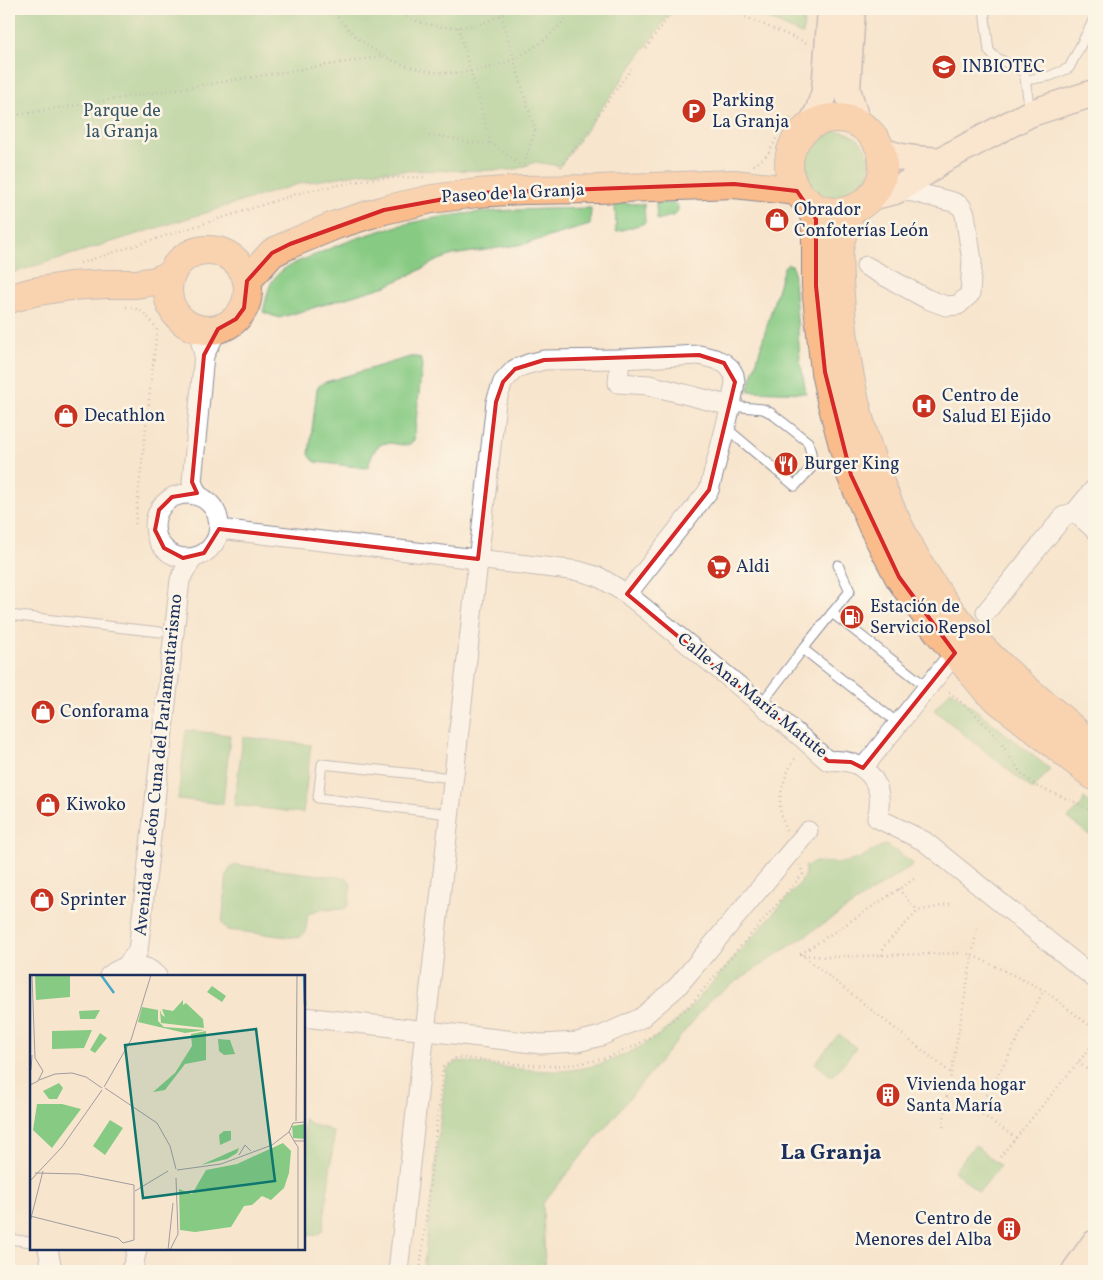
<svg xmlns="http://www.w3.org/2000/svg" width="1103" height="1280" viewBox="0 0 1103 1280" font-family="Vollkorn,serif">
  <rect width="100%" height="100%" fill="#fcf5e5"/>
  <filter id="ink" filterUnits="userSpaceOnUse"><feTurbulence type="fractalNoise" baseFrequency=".02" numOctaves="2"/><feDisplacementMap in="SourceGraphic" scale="10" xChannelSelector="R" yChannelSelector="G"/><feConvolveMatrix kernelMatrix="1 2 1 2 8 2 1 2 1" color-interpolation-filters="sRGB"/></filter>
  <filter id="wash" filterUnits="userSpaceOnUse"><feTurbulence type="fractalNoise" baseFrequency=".0096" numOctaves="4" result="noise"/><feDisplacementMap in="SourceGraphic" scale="20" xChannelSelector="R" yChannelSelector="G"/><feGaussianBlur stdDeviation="1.12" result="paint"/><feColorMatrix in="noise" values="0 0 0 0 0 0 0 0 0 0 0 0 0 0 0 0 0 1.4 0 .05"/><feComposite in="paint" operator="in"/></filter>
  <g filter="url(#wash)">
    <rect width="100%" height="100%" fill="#f8e5cd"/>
    <g fill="#87ca83" stroke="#517c70">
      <path d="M9,9H673L560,166L535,162L523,167L511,170L380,171L363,173L298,184L9,274Z"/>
      <path d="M746,9H805L803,35Z"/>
      <circle cx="836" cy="165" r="34"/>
      <path d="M615,203L644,204L645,223L616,232Z"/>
      <path d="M656,203H674L678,206V210L675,215L657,220Z"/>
      <path d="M591,208L590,225L524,244L453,255L436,261L418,271L386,286L279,318L263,312C266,302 267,289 273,280C282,266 300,261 315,255C368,231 427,216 484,212C520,209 556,209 591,208Z"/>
      <path d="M787,264L792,265L793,268L800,359L806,393L748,391L784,267Z"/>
      <path d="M410,357H416L420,358L422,365L414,440L410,444C404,446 397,444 390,443C375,442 372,455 368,467L366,468L316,462L312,459L309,454L317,389L319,386L322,383Z"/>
      <path d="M951,690L1050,769L1033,790L934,710Z"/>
      <path d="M186,730L230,735L223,804L178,799Z"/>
      <path d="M243,737L311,745L303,813L234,805Z"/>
      <path d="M1084,798L1094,806V839L1068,818L1082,805Z"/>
      <path d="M887,845L914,864L713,997L543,1203L545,1271H423L446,1070L458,1061C489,1065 519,1070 550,1071C602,1072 653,1046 689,1009L801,882L805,874V867L813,862L841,863L858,859L879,847Z"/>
      <path d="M236,865L346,878L350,881L351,884L349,903L347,907L343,909L318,910L308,914C306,923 308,935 298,938L227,930L222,923L227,874L231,867Z"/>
      <path d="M839,1034L856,1048L832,1077L815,1063Z"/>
      <path d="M304,1118C311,1128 323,1125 333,1132L334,1137L323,1229C317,1238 314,1236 304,1233Z"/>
      <path d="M975,1145L1000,1166L979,1192L954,1171Z"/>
    </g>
  </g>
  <g filter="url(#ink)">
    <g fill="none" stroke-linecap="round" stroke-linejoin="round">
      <defs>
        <g id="lane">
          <path d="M984,9L989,51L995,57L1024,72L1030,111"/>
          <path d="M1026,80L1050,76L1069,68L1094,19"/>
          <path d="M725,431L732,433L795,486L812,467L811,453L808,442L771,413L763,409L731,406"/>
          <path d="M832,613L850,591L838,565"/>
          <path d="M9,615L160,632"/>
          <path d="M761,704L803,649"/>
          <path d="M899,724L803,649L832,613L928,688"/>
          <path d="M449,814L318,798L322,764L453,778"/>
          <path d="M9,1239L31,1242"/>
        </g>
        <g id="street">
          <path d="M866,266L927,299L946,306L958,305L970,294L972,261L965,214L961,206L953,202L913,192L895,191"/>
          <path d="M204,355L218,329"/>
          <circle cx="187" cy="526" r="32"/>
          <path d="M198,496L192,482L204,355L198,329"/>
          <path d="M1075,512L1094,529"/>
          <path d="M219,529L579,571L599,577L627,594L801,737L828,761C864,757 887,782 877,818L924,841L1094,978"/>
          <path d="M627,594L709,490L731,406L735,382L734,375L730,368L724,363L715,359L699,355L620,359L618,383L649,385L731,406"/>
          <path d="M986,612L1064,516L1075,512L1094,489"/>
          <path d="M863,768L955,653"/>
          <path d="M126,966L138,951L180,580L185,570L194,557"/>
          <path d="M109,976C123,964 143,961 157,976"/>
          <path d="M304,1017L541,1044L577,1042L601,1036L641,1018L677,987L808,831"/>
          <path d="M48,1249L51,1265L54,1271"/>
          <path d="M130,1271L134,1263L137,1249"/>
          <path d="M398,1271L496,402L503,382L515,369L528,364L544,360L620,359"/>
        </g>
        <g id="secondary">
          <path d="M852,9L847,89L857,123"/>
          <path d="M811,125L819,110L825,91L831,9"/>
          <path d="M881,150C901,160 918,159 940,161"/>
          <path d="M870,197L895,191L929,170L940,161L1031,113L1094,93"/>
          <path d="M1075,1271L1094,1244"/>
        </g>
        <g id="primary">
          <circle cx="836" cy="165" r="47"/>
          <path d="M807,201L816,219V286L825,372L831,400L851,475L872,525L899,577L916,602L939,633L988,692L1094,776"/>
          <path d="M851,209C847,223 841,235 839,249C837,269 840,290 841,310C850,426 892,543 968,633C985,653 1005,670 1025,688C1048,707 1071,727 1094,747"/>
          <circle cx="208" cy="290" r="40"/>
          <path d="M247,281L272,253L290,244L336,225L384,210L432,199L477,193L522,190L597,189L734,184L797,191"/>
          <path d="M9,299L33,292L70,286L107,284H136L155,281L171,275"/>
        </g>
      </defs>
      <use href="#lane" stroke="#8a8a96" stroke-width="11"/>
      <use href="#street" stroke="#8a8a96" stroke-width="21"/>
      <use href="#secondary" stroke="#8a8a96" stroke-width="29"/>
      <use href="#primary" stroke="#8a8a96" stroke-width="30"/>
      <g stroke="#8a8a96" stroke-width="2.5" stroke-dasharray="1 4" stroke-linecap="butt">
        <path d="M332,9C391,95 513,93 573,9"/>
        <path d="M394,9C430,33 475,34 511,9"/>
        <path d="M727,9L807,43"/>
        <path d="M501,15L535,131L523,167"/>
        <path d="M458,27L491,143L524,168"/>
        <path d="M646,48L674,9"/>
        <path d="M9,116L384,56"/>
        <path d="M429,136H442L472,143H491"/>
        <path d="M753,165C772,156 771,145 781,130C784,126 788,121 791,117"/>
        <path d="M561,167L631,69"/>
        <path d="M80,263L303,192L364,180L380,178L427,177"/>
        <path d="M126,307C143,308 147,316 157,329L135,524"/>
        <path d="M949,692L976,715L992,732L1001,743L1020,772L1036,786L1082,805L1094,814"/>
        <path d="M786,831C784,824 781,816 780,808C779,792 787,768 797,756"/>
        <path d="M914,879L801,954L951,1073"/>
        <path d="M898,889L918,911"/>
        <path d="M803,955L826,957L963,953L972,955L1044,990L1094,1029"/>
        <path d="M882,955L883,947L918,911L950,904"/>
        <path d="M1078,1062L1094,1075"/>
        <path d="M943,1127L947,1097L977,928"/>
        <path d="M1016,1138L978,1112L1044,990"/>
        <path d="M1000,1157L1094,1043"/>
        <path d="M420,1271L443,1067L457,1057L526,1065L553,1066L577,1064L606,1058L633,1047L659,1032L689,1006L803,874L800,865"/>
      </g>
      <use href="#lane" stroke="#fff" stroke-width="9"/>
      <use href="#street" stroke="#fff" stroke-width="19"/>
      <use href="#secondary" stroke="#fde4d1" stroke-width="26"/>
      <use href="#primary" stroke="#fabc8b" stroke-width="28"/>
    </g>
  </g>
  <path d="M0 0H1103V1280H0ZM734,184L797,191L816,219V286L825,372L851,475L899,577L955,653L863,768L851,762L828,761L627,594L709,490L735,382L724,363L699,355L544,360L515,369L503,382L496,402L478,559L219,529L204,553L183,558L164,548L155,530L159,510L172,497L197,493L192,482L204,355L218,329L236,319L244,308L247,281L272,253L290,244L384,210L477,193Z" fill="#f8e5cd" fill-opacity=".55" fill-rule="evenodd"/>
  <path fill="none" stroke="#d62828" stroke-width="4" stroke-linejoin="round" d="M734,184L797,191L816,219V286L825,372L851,475L899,577L955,653L863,768L851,762L828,761L627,594L709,490L735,382L724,363L699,355L544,360L515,369L503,382L496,402L478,559L219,529L204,553L183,558L164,548L155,530L159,510L172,497L197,493L192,482L204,355L218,329L236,319L244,308L247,281L272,253L290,244L384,210L477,193Z"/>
  <defs>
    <symbol id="university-disc" viewBox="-11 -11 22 22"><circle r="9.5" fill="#c8321e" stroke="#fcf5e5"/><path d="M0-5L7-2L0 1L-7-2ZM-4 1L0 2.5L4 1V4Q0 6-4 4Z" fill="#fff"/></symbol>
    <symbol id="parking-disc" viewBox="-11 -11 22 22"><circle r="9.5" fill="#c8321e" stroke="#fcf5e5"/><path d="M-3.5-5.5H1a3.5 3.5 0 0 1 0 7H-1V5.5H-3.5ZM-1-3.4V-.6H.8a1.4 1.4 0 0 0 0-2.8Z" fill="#fff"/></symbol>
    <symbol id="shop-disc" viewBox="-11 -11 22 22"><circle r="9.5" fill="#c8321e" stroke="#fcf5e5"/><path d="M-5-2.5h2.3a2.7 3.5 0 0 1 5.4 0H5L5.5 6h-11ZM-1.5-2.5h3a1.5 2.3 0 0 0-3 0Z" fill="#fff"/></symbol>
    <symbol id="hospital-disc" viewBox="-11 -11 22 22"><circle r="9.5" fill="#c8321e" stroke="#fcf5e5"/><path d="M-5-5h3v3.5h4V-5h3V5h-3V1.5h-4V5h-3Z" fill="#fff"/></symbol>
    <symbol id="restaurant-disc" viewBox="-11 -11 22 22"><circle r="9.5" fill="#c8321e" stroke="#fcf5e5"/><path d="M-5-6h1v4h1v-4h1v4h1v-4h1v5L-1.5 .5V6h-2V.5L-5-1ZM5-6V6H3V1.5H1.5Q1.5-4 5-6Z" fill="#fff"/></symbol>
    <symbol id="supermarket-disc" viewBox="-11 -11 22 22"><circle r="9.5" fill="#c8321e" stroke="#fcf5e5"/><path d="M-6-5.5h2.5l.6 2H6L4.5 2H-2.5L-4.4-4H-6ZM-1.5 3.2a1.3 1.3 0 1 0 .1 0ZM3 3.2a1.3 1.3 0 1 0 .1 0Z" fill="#fff"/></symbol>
    <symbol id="fuel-disc" viewBox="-11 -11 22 22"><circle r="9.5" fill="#c8321e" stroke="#fcf5e5"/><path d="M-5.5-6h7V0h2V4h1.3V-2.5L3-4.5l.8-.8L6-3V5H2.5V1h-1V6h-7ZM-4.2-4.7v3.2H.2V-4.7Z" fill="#fff"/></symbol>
    <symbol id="building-disc" viewBox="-11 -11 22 22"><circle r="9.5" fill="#c8321e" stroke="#fcf5e5"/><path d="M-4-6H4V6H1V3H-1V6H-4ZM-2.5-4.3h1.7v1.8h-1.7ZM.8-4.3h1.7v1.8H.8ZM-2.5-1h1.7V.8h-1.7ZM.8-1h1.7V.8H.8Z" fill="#fff"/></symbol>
  </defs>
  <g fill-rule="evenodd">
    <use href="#university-disc" x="930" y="53" width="28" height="28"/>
    <use href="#parking-disc" x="680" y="97" width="28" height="28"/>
    <use href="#shop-disc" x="763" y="206" width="28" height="28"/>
    <use href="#hospital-disc" x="910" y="392" width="28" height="28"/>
    <use href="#shop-disc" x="52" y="402" width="28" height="28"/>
    <use href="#restaurant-disc" x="772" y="450" width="28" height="28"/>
    <use href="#supermarket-disc" x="705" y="553" width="28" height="28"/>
    <use href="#fuel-disc" x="838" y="603" width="28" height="28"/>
    <use href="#shop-disc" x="29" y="698" width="28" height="28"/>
    <use href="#shop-disc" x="34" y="791" width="28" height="28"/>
    <use href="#shop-disc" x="28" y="886" width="28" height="28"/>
    <use href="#building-disc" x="874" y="1081" width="28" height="28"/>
    <use href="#building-disc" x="995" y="1215" width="28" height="28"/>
  </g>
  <g text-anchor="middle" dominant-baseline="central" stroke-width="5" stroke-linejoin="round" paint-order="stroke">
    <g font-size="18" fill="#1b2f5e" stroke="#fcf5e5" text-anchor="start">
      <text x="962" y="67">INBIOTEC</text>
      <text x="712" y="101">Parking<tspan x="712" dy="21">La Granja</tspan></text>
      <text x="794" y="210">Obrador<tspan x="794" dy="21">Confoterías León</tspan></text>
      <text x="942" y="396">Centro de<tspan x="942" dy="21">Salud El Ejido</tspan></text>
      <text x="84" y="416">Decathlon</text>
      <text x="804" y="464">Burger King</text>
      <text x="736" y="567">Aldi</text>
      <text x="870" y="607">Estación de<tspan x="870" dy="21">Servicio Repsol</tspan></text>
      <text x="60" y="712">Conforama</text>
      <text x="66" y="805">Kiwoko</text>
      <text x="60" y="900">Sprinter</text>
      <text x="906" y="1085">Vivienda hogar<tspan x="906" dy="21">Santa María</tspan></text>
      <text x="992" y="1219" text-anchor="end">Centro de<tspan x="992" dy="21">Menores del Alba</tspan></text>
    </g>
    <g font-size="18" fill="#365667" stroke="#fcf5e5">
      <text x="122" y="111">Parque de<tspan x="122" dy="21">la Granja</tspan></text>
    </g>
    <g font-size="18" fill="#1b2f5e" stroke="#fcf5e5">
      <text transform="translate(513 194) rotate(-3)">Paseo de la Granja</text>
      <text transform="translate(752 696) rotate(39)">Calle Ana María Matute</text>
      <text transform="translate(159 765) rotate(-84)">Avenida de León Cuna del Parlamentarismo</text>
    </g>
    <g font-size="22" font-weight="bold" fill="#1b2f5e" stroke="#fcf5e5">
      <text x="831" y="1153">La Granja</text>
    </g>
  </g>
  <g transform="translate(30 975)">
    <rect width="275" height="275" fill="#f8e5cd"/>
    <path d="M5,0H40V22L6,25ZM182,11L196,21L192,27L177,17ZM153,25V30L156,28L173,44L174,53L131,48L130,35L132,40L135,42L132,34L143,36ZM112,32L128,35V46L134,52L175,55L155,58L108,47ZM70,35L65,44H50L49,36ZM62,55L54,73L22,74V56ZM176,56V85L155,89L135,115L123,117L145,98L162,71L161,59ZM70,58L77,63L65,78L60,75ZM188,64L200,65L205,79L194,80L189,76ZM29,108L33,113L27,124H19L13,116ZM7,129H32L51,134L22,173L3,155ZM80,145L93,153L75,180L63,171ZM275,149V164L263,163L262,151ZM194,156H201V165L190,170L189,160ZM253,168L261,176L259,198L254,213L241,225L232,221L222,230L214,231L201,252L165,257L150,255L149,214L162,219L176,195L207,189ZM209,173L207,178L197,184L171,190Z" fill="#87ca83"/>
    <path fill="none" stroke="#47a9c6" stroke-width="2.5" d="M71,0L84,18M274,0L275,30"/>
    <path fill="none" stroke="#a09ca1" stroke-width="1" d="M1,95L2,80M9,105L25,99L42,98L56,102L72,113M0,110L8,106L13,96L5,83L2,0M74,112L101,65L121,0M75,113L127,148L140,171L146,194M266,146L267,0M275,147L263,148L259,157L264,166H275M264,166L268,172V275M209,180L215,170L221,176M147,195L191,189L242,170L259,157M0,206L32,172L72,115M105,216L138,196M0,241L88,263L93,268L104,265V210L49,199L5,198M0,247L13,196M138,275L143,228M140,275L148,259L146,203"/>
    <path fill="#0f766e" fill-opacity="0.15" stroke="#0f766e" stroke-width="2.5" d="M226,54L245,206L113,223L95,70Z"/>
    <rect width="275" height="275" fill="none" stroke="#1b2f5e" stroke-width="2.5"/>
  </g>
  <rect width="1103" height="1280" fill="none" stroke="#fcf5e5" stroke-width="30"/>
</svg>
